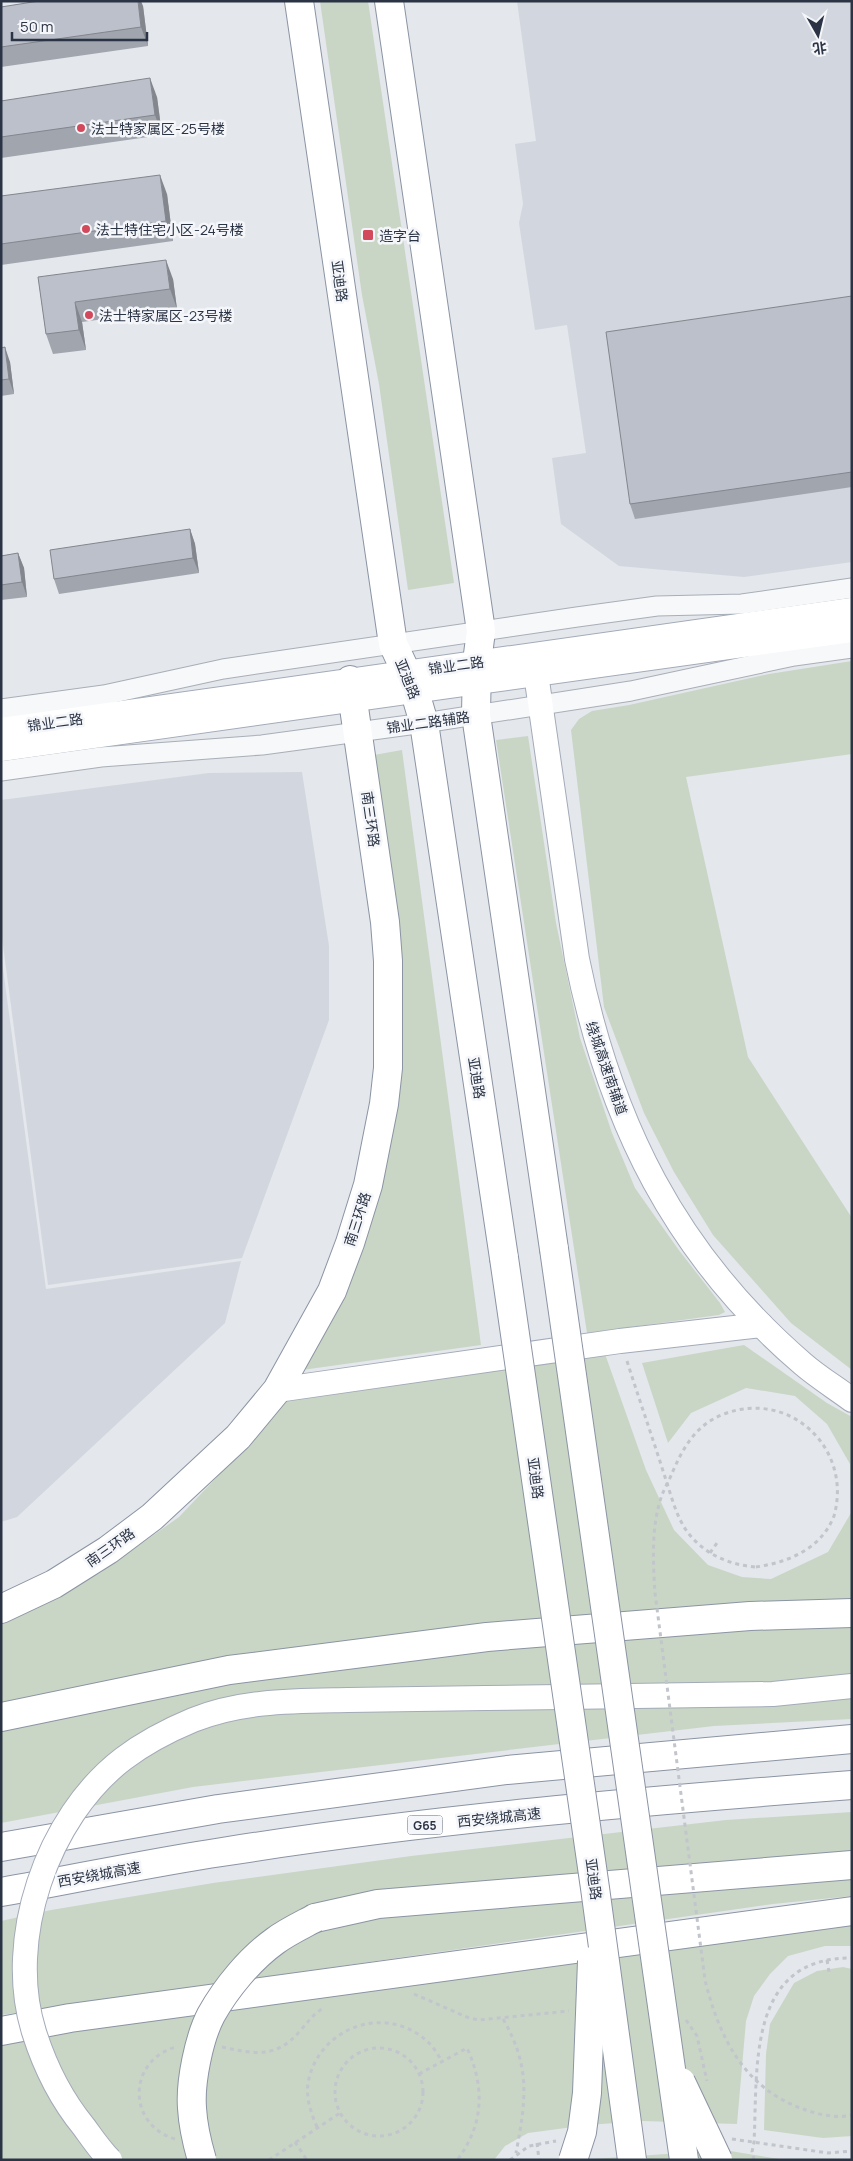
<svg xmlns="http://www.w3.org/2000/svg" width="853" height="2161" viewBox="0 0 853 2161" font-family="Manrope,'Noto Sans SC',sans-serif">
  <rect width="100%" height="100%" fill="#e4e7ec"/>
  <g fill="#d2d6de">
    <path d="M517,1H852V562L744,577L619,566L561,524L552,458L586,453L567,325L535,330L519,223L523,204L515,144L536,141Z"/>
    <path d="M302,772L329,946V1020L242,1258L48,1285L1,930V800L209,773Z"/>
    <path d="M1,954L46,1289L241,1261L225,1323L17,1517L1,1522Z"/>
  </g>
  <g fill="#c9d6c5">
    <path d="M320,1H368L454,583L408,590L379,384L362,295Z"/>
    <path d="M852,661V754L686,777L748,1057L852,1218V1370L791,1323L713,1235L674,1172L644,1113L604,1007L571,730L579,719L592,711L629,705L769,674Z"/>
    <path d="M528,736L556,923L580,1038L612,1133L635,1188L678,1249L720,1303L725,1312L719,1315L587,1333L496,740Z"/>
    <path d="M402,750L481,1345L302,1370L400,1068L402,988L397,903L374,755Z"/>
    <path d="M744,1345L827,1403L852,1417V1719L714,1726L193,1787L1,1823V1622L100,1573L179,1517L254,1438L282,1398L604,1351L646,1470L674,1530L708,1565L742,1577L771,1579L828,1552L851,1513L850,1464L827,1424L795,1396L746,1388L691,1413L668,1443L642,1363Z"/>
    <path d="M852,1812V1896L773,1904L1,2015V1921L51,1910L213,1883L411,1856L726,1820Z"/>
    <path d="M852,1922V1946H825L788,1956L770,1974L754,1996L746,2021L737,2124L643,2121L588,2125L528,2133L505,2146L494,2160H1V2043L74,2029Z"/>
    <path d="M843,1967L852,1969V2136L823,2138L764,2130L766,2054L770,2024L794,1983L817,1971Z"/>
    <path d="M724,2150L785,2160H579Z"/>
  </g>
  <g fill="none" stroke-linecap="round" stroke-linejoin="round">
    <defs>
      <g id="minor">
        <path d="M1,709L104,695L223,669L577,617L657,606L742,604L852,588"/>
        <path d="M1,771L101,757L262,745L424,723L631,691L794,656L852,648"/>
      </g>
      <g id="major">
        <path d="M534,660L577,959C610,1122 675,1254 803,1364C818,1377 836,1388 852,1400"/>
        <path d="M1,730L852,610"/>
        <path d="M1,749C285,708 568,670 852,630"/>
        <path d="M277,1390L620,1341L761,1325"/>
        <path d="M486,1698L773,1694L852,1686"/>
      </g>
      <g id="highway">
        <path d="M299,1L393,644L414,689L424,723L504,1258"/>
        <path d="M389,1L481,631L477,662L476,715L554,1249"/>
        <path d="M1,1609L54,1584L108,1550L152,1517L238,1437L277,1390L332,1291L350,1243L368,1185L384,1104L388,1068V961L385,922L350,680"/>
        <path d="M1,1717L229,1670L487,1637L750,1616L852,1613"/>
        <path d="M1,1847L218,1809L507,1770L852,1739"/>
        <path d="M1,1892C75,1879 148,1863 222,1852C430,1819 641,1801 852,1785"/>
        <path d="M315,1918L378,1904L852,1865"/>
        <path d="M1,2031L70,2018L852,1911"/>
      </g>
    </defs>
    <use href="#minor" stroke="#a9aeb7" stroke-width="21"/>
    <use href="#major" stroke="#a3abb8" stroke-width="26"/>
    <use href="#highway" stroke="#8b94a3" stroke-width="30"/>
    <g stroke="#c2c5cb" stroke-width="3" stroke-dasharray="4 4" stroke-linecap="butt">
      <path d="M627,1361C639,1399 652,1436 664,1474C671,1494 676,1518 689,1534C706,1555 730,1565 756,1567"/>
      <path d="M710,1553L717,1543"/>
      <path d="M827,1960L829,1972"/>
      <path d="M414,1994L469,2018L479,2020L569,2011"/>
      <path d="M503,2019C531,2067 526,2100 516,2153"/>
      <path d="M686,2020L697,2036L707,2081"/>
      <path d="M222,2047C254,2054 276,2059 300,2031C308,2022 314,2013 325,2007"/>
      <circle cx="379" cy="2092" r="44"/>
      <path d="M419,2074L467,2048C485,2087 484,2125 457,2160"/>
      <path d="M317,2127C311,2113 306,2099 308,2083C318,2027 387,2002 429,2043C434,2048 438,2055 442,2061"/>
      <path d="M175,2139C126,2124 128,2060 176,2047"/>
      <path d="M732,2139L828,2153L852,2151"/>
      <path d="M295,2142L307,2160"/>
      <path d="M537,2143L539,2160"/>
      <path d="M269,2160L340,2113"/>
      <path d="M510,2160L529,2146L556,2141"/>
      <path d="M754,2160L752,2152L754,2142C758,2068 746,1957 852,1958"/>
    </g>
    <use href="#minor" stroke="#f7f8fa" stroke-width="19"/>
    <use href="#major" stroke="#fff" stroke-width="24"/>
    <use href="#highway" stroke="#fff" stroke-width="28"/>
    <defs>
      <path id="major-bridge" d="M110,2160C100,2150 92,2138 84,2127C61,2099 45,2067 34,2032C5,1940 47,1817 123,1759C144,1743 169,1730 193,1720C242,1700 296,1701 348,1700C394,1699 440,1699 486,1698"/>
      <g id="highway-bridge">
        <path d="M554,1249L684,2160"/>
        <path d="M504,1258L595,1888L632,2160"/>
        <path d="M681,2082L718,2160"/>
        <path d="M202,2160C197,2143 193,2126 192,2108C190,2082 199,2038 211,2015C226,1988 250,1959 275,1941C287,1932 302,1925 315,1918"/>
        <path d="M573,2160L582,2132L587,2093L592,1961"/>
      </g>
    </defs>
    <use href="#major-bridge" stroke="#a3abb8" stroke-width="26" stroke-linecap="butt"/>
    <use href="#highway-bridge" stroke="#8b94a3" stroke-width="30" stroke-linecap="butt"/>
    <path stroke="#c2c5cb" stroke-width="3" stroke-dasharray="4 4" stroke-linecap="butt" d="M756,1567C789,1562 821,1549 834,1516C853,1448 789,1389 724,1414C697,1424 684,1446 673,1471C670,1479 665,1487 662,1495C651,1525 653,1562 655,1593L705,1980C719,2037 744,2088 803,2109C817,2114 836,2119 852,2115"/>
    <use href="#major-bridge" stroke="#fff" stroke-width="24"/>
    <use href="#highway-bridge" stroke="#fff" stroke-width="28"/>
  </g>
  <g fill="#a1a5ae">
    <path d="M143,6L148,46L1,67V7Z"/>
    <path d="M157,97L162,135L1,158V101Z"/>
    <path d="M167,194L173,241L1,265V196Z"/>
    <path d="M38,277L173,279L177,309L82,322L86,350L53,354L46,334Z"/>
    <path d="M852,296V487L635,519L630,504Z"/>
    <path d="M1,348L10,362L14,394L1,396Z"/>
    <path d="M190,529L195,544L199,573L59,594L54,579Z"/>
    <path d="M18,553L24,568L27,597L1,600V556Z"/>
  </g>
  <g fill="#83868d">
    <path d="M138,1H141L143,6L148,46L141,27Z"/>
    <path d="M150,78L157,97L162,135L155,115Z"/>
    <path d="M160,175L167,194L173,241L166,221Z"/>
    <path d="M166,260L173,279L177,309L170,289Z"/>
    <path d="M75,302L82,322L86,350L79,330Z"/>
    <path d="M5,347L10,362L14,394L9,379Z"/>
    <path d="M190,529L195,544L199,573L193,558Z"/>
    <path d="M18,553L24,568L27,597L22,582Z"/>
  </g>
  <g fill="#bbc0ca" stroke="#83868d">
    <path d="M39,1H138L141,27L1,47V7Z"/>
    <path d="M150,78L155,115L1,137V101Z"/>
    <path d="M160,175L166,221L1,244V196Z"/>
    <path d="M166,260L170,289L75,302L79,330L46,334L38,277Z"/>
    <path d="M852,296V472L630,504L606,332Z"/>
    <path d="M5,347L9,379L1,380V348Z"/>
    <path d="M190,529L193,558L54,579L50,550Z"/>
    <path d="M18,553L22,582L1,585V556Z"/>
  </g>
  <g fill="#d1495b" stroke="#f4f6f9" stroke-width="2">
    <circle cx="81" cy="128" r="5"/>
    <circle cx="86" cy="229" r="5"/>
    <rect x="362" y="229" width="12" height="12" rx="2.5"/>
    <circle cx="89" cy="315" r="5"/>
  </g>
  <g text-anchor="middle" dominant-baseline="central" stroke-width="5" stroke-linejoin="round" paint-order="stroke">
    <rect fill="#f4f6f9" stroke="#676e7b" stroke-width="1" x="407.5" y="1815.5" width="35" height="19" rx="4"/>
    <g font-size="12" font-weight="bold" fill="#2b3445">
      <text x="425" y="1825">G65</text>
    </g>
    <g font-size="14" fill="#2b3445" stroke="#f4f6f9" text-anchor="start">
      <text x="91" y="128">法士特家属区-25号楼</text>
      <text x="96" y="229">法士特住宅小区-24号楼</text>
      <text x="379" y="235">造字台</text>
      <text x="99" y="315">法士特家属区-23号楼</text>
    </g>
    <g font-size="14" fill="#2b3445" stroke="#f4f6f9">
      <text transform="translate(340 281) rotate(82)">亚迪路</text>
      <text transform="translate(456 665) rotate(-8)">锦业二路</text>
      <text transform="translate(408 679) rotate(68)">亚迪路</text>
      <text transform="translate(55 722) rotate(-8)">锦业二路</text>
      <text transform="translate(428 722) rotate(-8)">锦业二路辅路</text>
      <text transform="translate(371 819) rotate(82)">南三环路</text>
      <text transform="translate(607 1068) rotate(71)">绕城高速南辅道</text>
      <text transform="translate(477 1078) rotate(81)">亚迪路</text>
      <text transform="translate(357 1219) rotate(-72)">南三环路</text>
      <text transform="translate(536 1478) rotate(82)">亚迪路</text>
      <text transform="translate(110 1547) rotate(-35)">南三环路</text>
      <text transform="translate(499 1817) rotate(-6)">西安绕城高速</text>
      <text transform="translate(99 1874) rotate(-10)">西安绕城高速</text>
      <text transform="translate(594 1879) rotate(82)">亚迪路</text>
    </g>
  </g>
  <rect width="853" height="2161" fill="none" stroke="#2b3445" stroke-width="5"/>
  <g transform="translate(818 35) rotate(172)" stroke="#f4f6f9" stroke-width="4" paint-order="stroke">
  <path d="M0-4L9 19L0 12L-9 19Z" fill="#2b3445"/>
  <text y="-8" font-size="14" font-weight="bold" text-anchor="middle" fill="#2b3445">北</text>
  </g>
  <path d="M12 32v8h135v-8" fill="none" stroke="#2b3445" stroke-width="2.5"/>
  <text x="20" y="32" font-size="15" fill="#2b3445" stroke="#f4f6f9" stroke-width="4" paint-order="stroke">50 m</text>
</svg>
